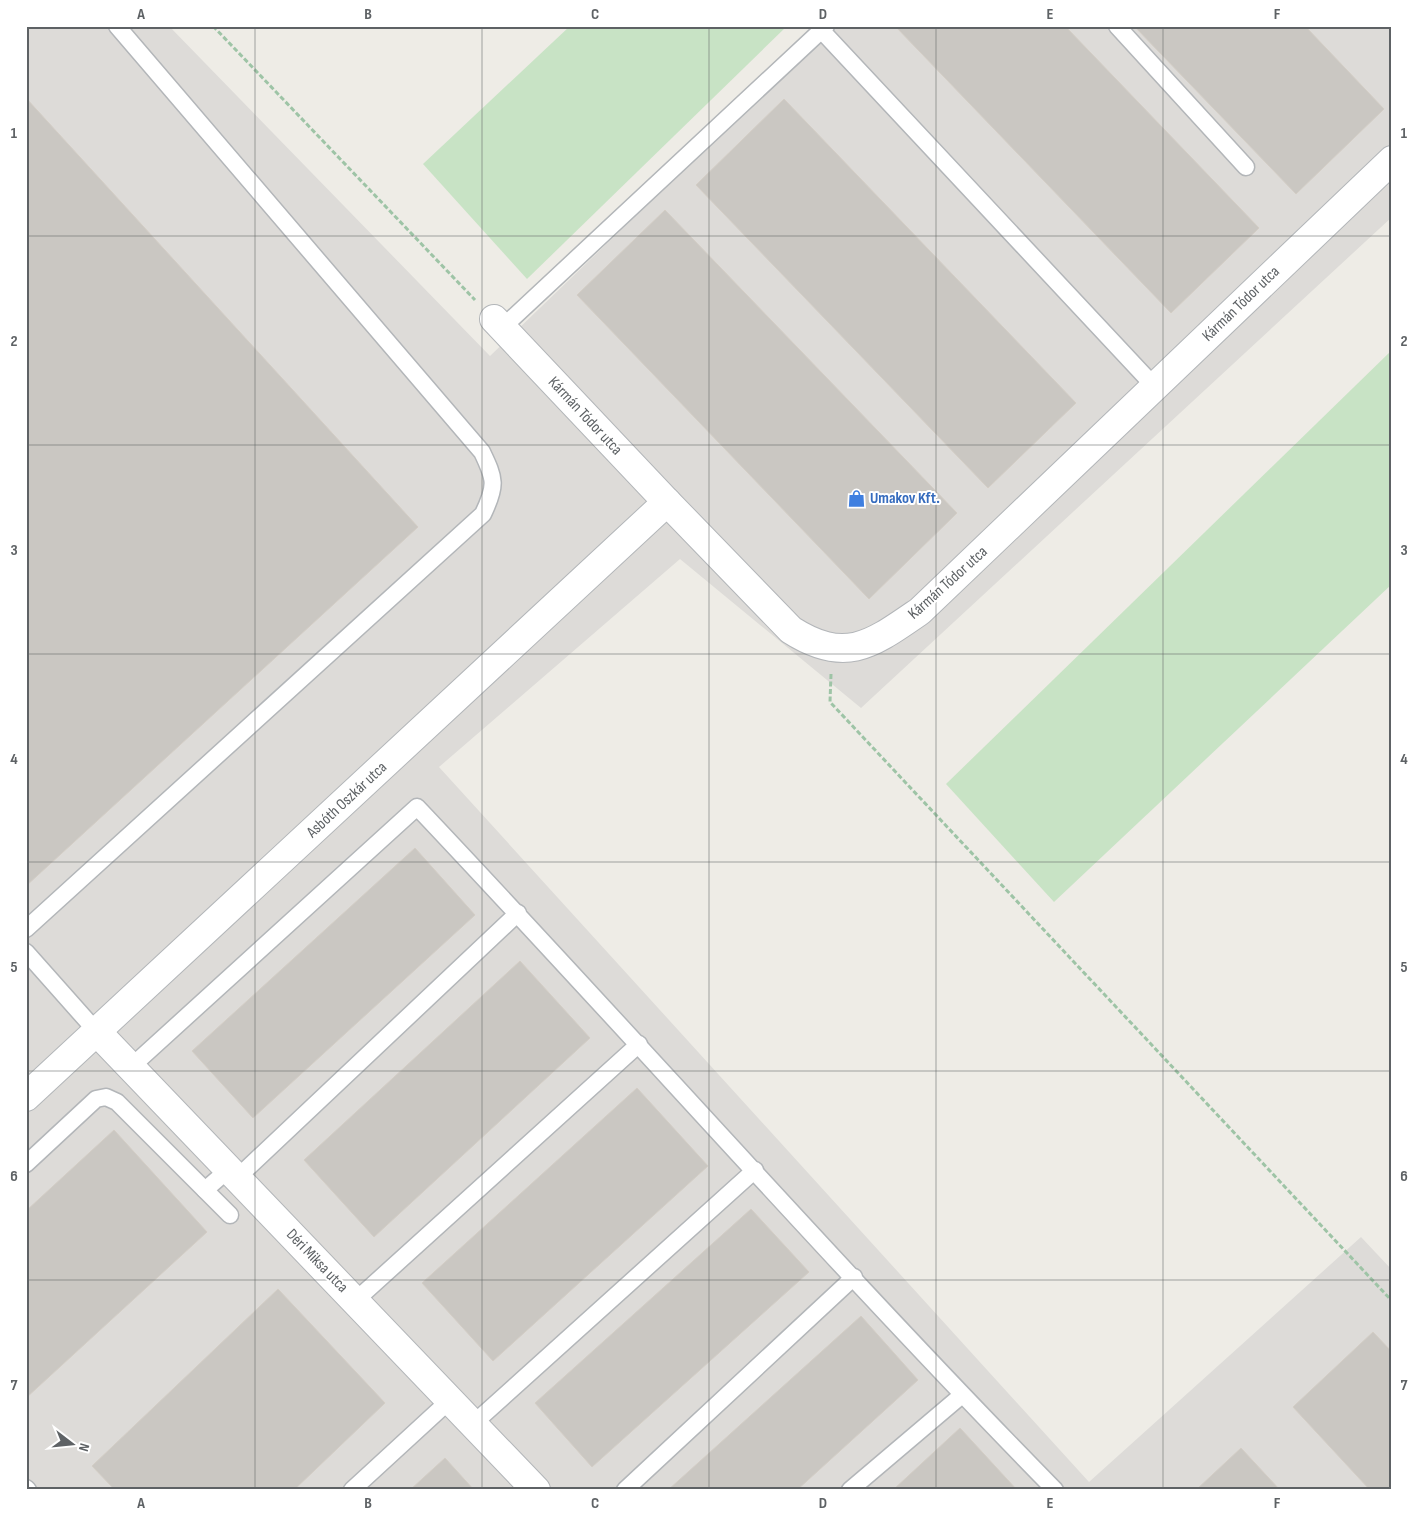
<svg xmlns="http://www.w3.org/2000/svg" width="1418" height="1516" viewBox="0 0 1418 1516" font-family="'Sofia Sans Condensed',sans-serif">
  <rect width="100%" height="100%" fill="#eeece6"/>
  <path fill="#dddbd8" d="M26,26H169L490,356L833,26H1392V217L861,708L680,559L439,767L1089,1482L1361,1237L1392,1270V1490H26Z"/>
  <g fill="#c8e3c5">
    <path d="M570,26H787L527,279L423,164Z"/>
    <path d="M1392,350V584L1054,902L946,784Z"/>
  </g>
  <g fill="#cac7c2" stroke="#d3cdc5">
    <path d="M895,26H1065L1259,228L1171,313Z"/>
    <path d="M1134,26H1305L1384,109L1296,194Z"/>
    <path d="M26,98L418,527L26,886Z"/>
    <path d="M784,99L1076,403L988,488L696,185Z"/>
    <path d="M665,210L957,513L869,599L577,295Z"/>
    <path d="M415,848L475,915L253,1118L192,1051Z"/>
    <path d="M520,961L590,1038L374,1237L304,1160Z"/>
    <path d="M637,1088L708,1166L493,1361L422,1283Z"/>
    <path d="M114,1130L207,1232L26,1398V1211Z"/>
    <path d="M751,1209L809,1272L592,1467L535,1403Z"/>
    <path d="M278,1289L385,1403L294,1490H115L92,1466Z"/>
    <path d="M861,1316L918,1380L797,1490H668Z"/>
    <path d="M1373,1332L1392,1352V1490H1370L1293,1407Z"/>
    <path d="M960,1428L1017,1490H893Z"/>
    <path d="M1241,1448L1280,1490H1196Z"/>
    <path d="M445,1458L474,1490H410Z"/>
  </g>
  <g fill="none" stroke-linecap="round" stroke-linejoin="round">
    <defs>
      <g id="lane">
        <path d="M1117,26L1246,167"/>
        <path d="M822,31L1155,387"/>
        <path d="M502,328L826,26"/>
        <path d="M26,929L483,514C497,485 495,479 482,452L117,26"/>
        <path d="M26,952L97,1032"/>
        <path d="M131,1067L417,807C631,1033 837,1268 1055,1490"/>
        <path d="M26,1164L96,1099L106,1097L117,1102L230,1215"/>
        <path d="M237,1178L518,913"/>
        <path d="M205,1190L229,1169"/>
        <path d="M355,1301L639,1044"/>
        <path d="M473,1424L755,1170"/>
        <path d="M26,1488L28,1490"/>
        <path d="M352,1490L450,1400"/>
        <path d="M625,1490L854,1277"/>
        <path d="M850,1490L962,1395"/>
      </g>
      <g id="street">
        <path d="M494,319L667,502L791,630C846,665 872,644 920,611L1392,160"/>
        <path d="M97,1032L536,1490"/>
        <path d="M26,1097L667,502"/>
      </g>
    </defs>
    <use href="#lane" stroke="#b3b6b9" stroke-width="19"/>
    <use href="#street" stroke="#b3b6b9" stroke-width="30"/>
    <g stroke="#9ec4a6" stroke-width="3" stroke-dasharray="5 2.5" stroke-linecap="butt">
      <path d="M213,26L475,300"/>
      <path d="M831,674L830,702L1392,1301"/>
    </g>
    <use href="#lane" stroke="#fff" stroke-width="16"/>
    <use href="#street" stroke="#fff" stroke-width="28"/>
  </g>
  <path fill="none" stroke="#5e6265" stroke-width="1" stroke-opacity="0.55" d="M255,26V1490M482,26V1490M709,26V1490M936,26V1490M1163,26V1490M26,236H1392M26,445H1392M26,654H1392M26,862H1392M26,1071H1392M26,1280H1392"/>
  <defs>
    <symbol id="shop-bare" viewBox="-9 -9 18 18"><path d="M-5-2.5h2.3a2.7 3.5 0 0 1 5.4 0H5L5.5 6h-11ZM-1.5-2.5h3a1.5 2.3 0 0 0-3 0Z" fill="#3f7fe0" stroke="#fff" stroke-width="2.5" paint-order="stroke"/></symbol>
  </defs>
  <g fill-rule="evenodd">
    <use href="#shop-bare" x="844" y="486" width="25" height="25"/>
  </g>
  <g text-anchor="middle" dominant-baseline="central" stroke-width="4" stroke-linejoin="round" paint-order="stroke">
    <g font-size="16" fill="#5e6265" stroke="#fff">
      <text transform="translate(1241 304) rotate(-44)">Kármán Tódor utca</text>
      <text transform="translate(585 416) rotate(47)">Kármán Tódor utca</text>
      <text transform="translate(948 583) rotate(-42)">Kármán Tódor utca</text>
      <text transform="translate(347 800) rotate(-43)">Asbóth Oszkár utca</text>
      <text transform="translate(317 1261) rotate(46)">Déri Miksa utca</text>
    </g>
    <g font-size="16" font-weight="bold" fill="#366cbe" stroke="#fff" text-anchor="start">
      <text x="870" y="498">Umakov Kft.</text>
    </g>
  </g>
  <rect width="1418" height="1516" fill="none" stroke="#ffffff" stroke-width="55"/>
  <g transform="translate(72 1444) rotate(106)" stroke="#ffffff" stroke-width="4" paint-order="stroke">
  <path d="M0-4L9 19L0 12L-9 19Z" fill="#5e6265"/>
  <text y="-8" font-size="14" font-weight="bold" text-anchor="middle" fill="#5e6265">N</text>
  </g>
  <rect x="28" y="28" width="1362" height="1460" fill="none" stroke="#5e6265" stroke-width="2"/>
  <g font-size="16" text-anchor="middle" font-weight="bold" fill="#5e6265">
    <text x="141" y="19">A</text>
    <text x="368" y="19">B</text>
    <text x="595" y="19">C</text>
    <text x="823" y="19">D</text>
    <text x="1050" y="19">E</text>
    <text x="1277" y="19">F</text>
    <text x="14" y="138">1</text>
    <text x="1404" y="138">1</text>
    <text x="14" y="346">2</text>
    <text x="1404" y="346">2</text>
    <text x="14" y="555">3</text>
    <text x="1404" y="555">3</text>
    <text x="14" y="764">4</text>
    <text x="1404" y="764">4</text>
    <text x="14" y="972">5</text>
    <text x="1404" y="972">5</text>
    <text x="14" y="1181">6</text>
    <text x="1404" y="1181">6</text>
    <text x="14" y="1390">7</text>
    <text x="1404" y="1390">7</text>
    <text x="141" y="1508">A</text>
    <text x="368" y="1508">B</text>
    <text x="595" y="1508">C</text>
    <text x="823" y="1508">D</text>
    <text x="1050" y="1508">E</text>
    <text x="1277" y="1508">F</text>
  </g>
</svg>
